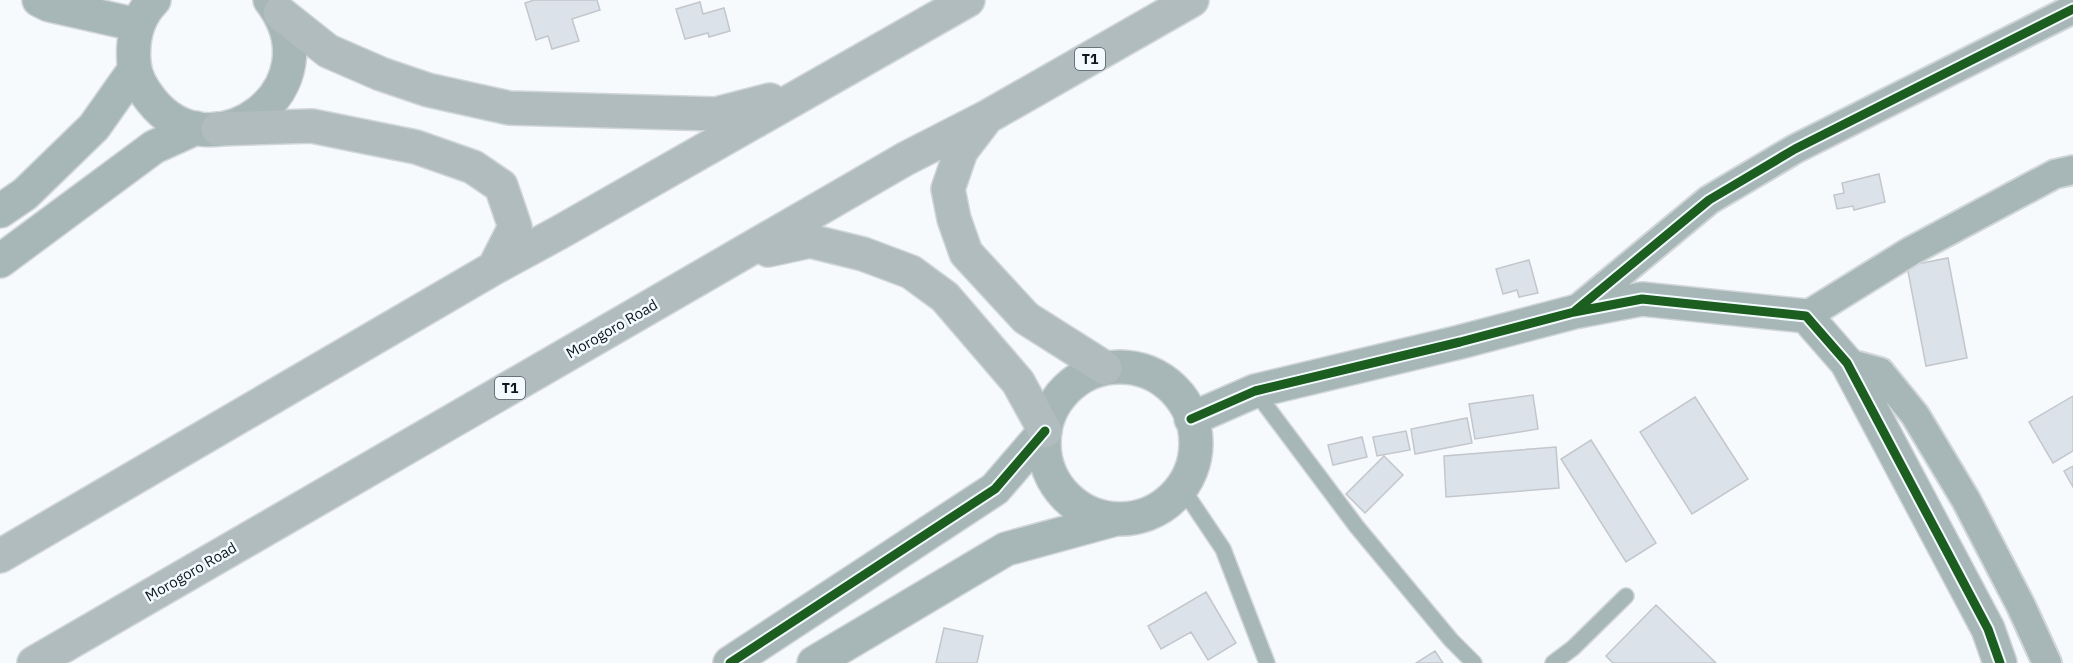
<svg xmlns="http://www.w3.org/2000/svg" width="2073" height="663" viewBox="0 0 2073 663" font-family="'IBM Plex Sans',sans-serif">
<rect width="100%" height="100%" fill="#f6fafc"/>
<path fill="#dbe2ea" stroke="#c3c7cd" stroke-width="1.5" d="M534 0H597L600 10 572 19 579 41 552 49 548 36 536 40 525 3Z
M700 2 703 14 724 8 730 31 709 37 708 33 685 39 676 9Z
M1879 174 1885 202 1854 210 1853 206 1837 209 1834 195 1844 193 1842 183Z
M1948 258 1967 358 1926 366 1907 266Z
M1529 260 1538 293 1519 297 1517 290 1503 294 1496 269Z
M1533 395 1538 429 1475 439 1469 404Z
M2073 396V451L2053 463 2029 422Z
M1695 397 1748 479 1692 514 1640 432Z
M1467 418 1472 443 1415 454 1411 429Z
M1406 431 1410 450 1377 456 1373 437Z
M1362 437 1367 457 1333 465 1328 445Z
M1591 440 1656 543 1626 562 1561 459Z
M1556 447 1559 488 1446 497 1444 456Z
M1384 456 1403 475 1365 513 1346 494Z
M2073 466V487L2064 471Z
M1206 592 1236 643 1208 660 1191 632 1161 649 1148 626Z
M1656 605 1716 663H1613L1606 656Z
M944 628 983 636 977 663H936Z
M1435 651 1443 663H1416Z"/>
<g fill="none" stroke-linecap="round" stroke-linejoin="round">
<defs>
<path id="service" d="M1255 391 1357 527 1451 640 1474 663
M1182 488 1223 549 1267 663
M1553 663 1573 648 1626 596"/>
<path id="minor" d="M1574 312 1709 200 1795 149 2073 9
M1806 316 1911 251 2055 174 2073 170
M1847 363 1880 372 1915 415 1966 500 2021 606 2047 663"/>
<path id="tertiary" d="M39 0 49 5 138 25
M154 0C137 17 132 40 134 63 135 77 143 90 151 100 212 178 338 88 270 0
M0 211 25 194 94 127 135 69
M0 261 154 147 196 128
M1044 443a76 76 0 1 1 152 0a76 76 0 1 1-152 0Z
M1191 419 1255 391 1460 342 1574 312 1642 299 1806 316 1847 363 1988 629 2000 663
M730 663 995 489 1045 431
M814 663 1006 549 1116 519"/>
<path id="trunk" d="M280 13 328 51 381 74 428 90 509 108 716 114 770 100
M984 121 961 151 948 189 954 219 966 253 1026 318 1105 368
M218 129 312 126 416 147 473 167 501 186 515 227 494 268
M768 250 810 241 863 254 911 272 945 297 1018 382 1045 431
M0 556 494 268 562 231 968 0
M34 663 905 159 987 117 1192 0"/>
</defs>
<use href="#service" stroke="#d1d6d8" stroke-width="18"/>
<use href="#minor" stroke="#d1d6d8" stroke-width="32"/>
<use href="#tertiary" stroke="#d1d6d8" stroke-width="36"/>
<use href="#trunk" stroke="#d1d6d8" stroke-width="36"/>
<use href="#service" stroke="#a7b6b6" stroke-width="15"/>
<use href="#minor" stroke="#a7b6b6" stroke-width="28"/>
<use href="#tertiary" stroke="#a7b6b6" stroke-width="33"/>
<use href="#trunk" stroke="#b1bcbe" stroke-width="33"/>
<defs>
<path id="cycleway" d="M1575 311 1709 200 1795 149 2073 9
M1191 419 1255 391 1460 342 1574 312 1642 299 1806 316 1847 363 1988 629 2000 663
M730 663 995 489 1045 431"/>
</defs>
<use href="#cycleway" stroke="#f4fbfe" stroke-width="13"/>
<use href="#cycleway" stroke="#1b5e20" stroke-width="9"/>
</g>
<g text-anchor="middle" stroke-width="5" stroke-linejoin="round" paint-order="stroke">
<g fill="#f4fbfe" stroke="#525c61" stroke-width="1.5">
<rect x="1075" y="48" width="30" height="22" rx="4.5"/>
<rect x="495" y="377" width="30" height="22" rx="4.5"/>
</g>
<g font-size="14" font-weight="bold" fill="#0c181e">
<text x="1090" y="64">T1</text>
<text x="510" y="393">T1</text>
</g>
<g font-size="15" fill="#0c181e" stroke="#f4fbfe">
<text transform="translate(612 329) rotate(-30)" y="5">Morogoro Road</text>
<text transform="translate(191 572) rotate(-30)" y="5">Morogoro Road</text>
</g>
</g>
</svg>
